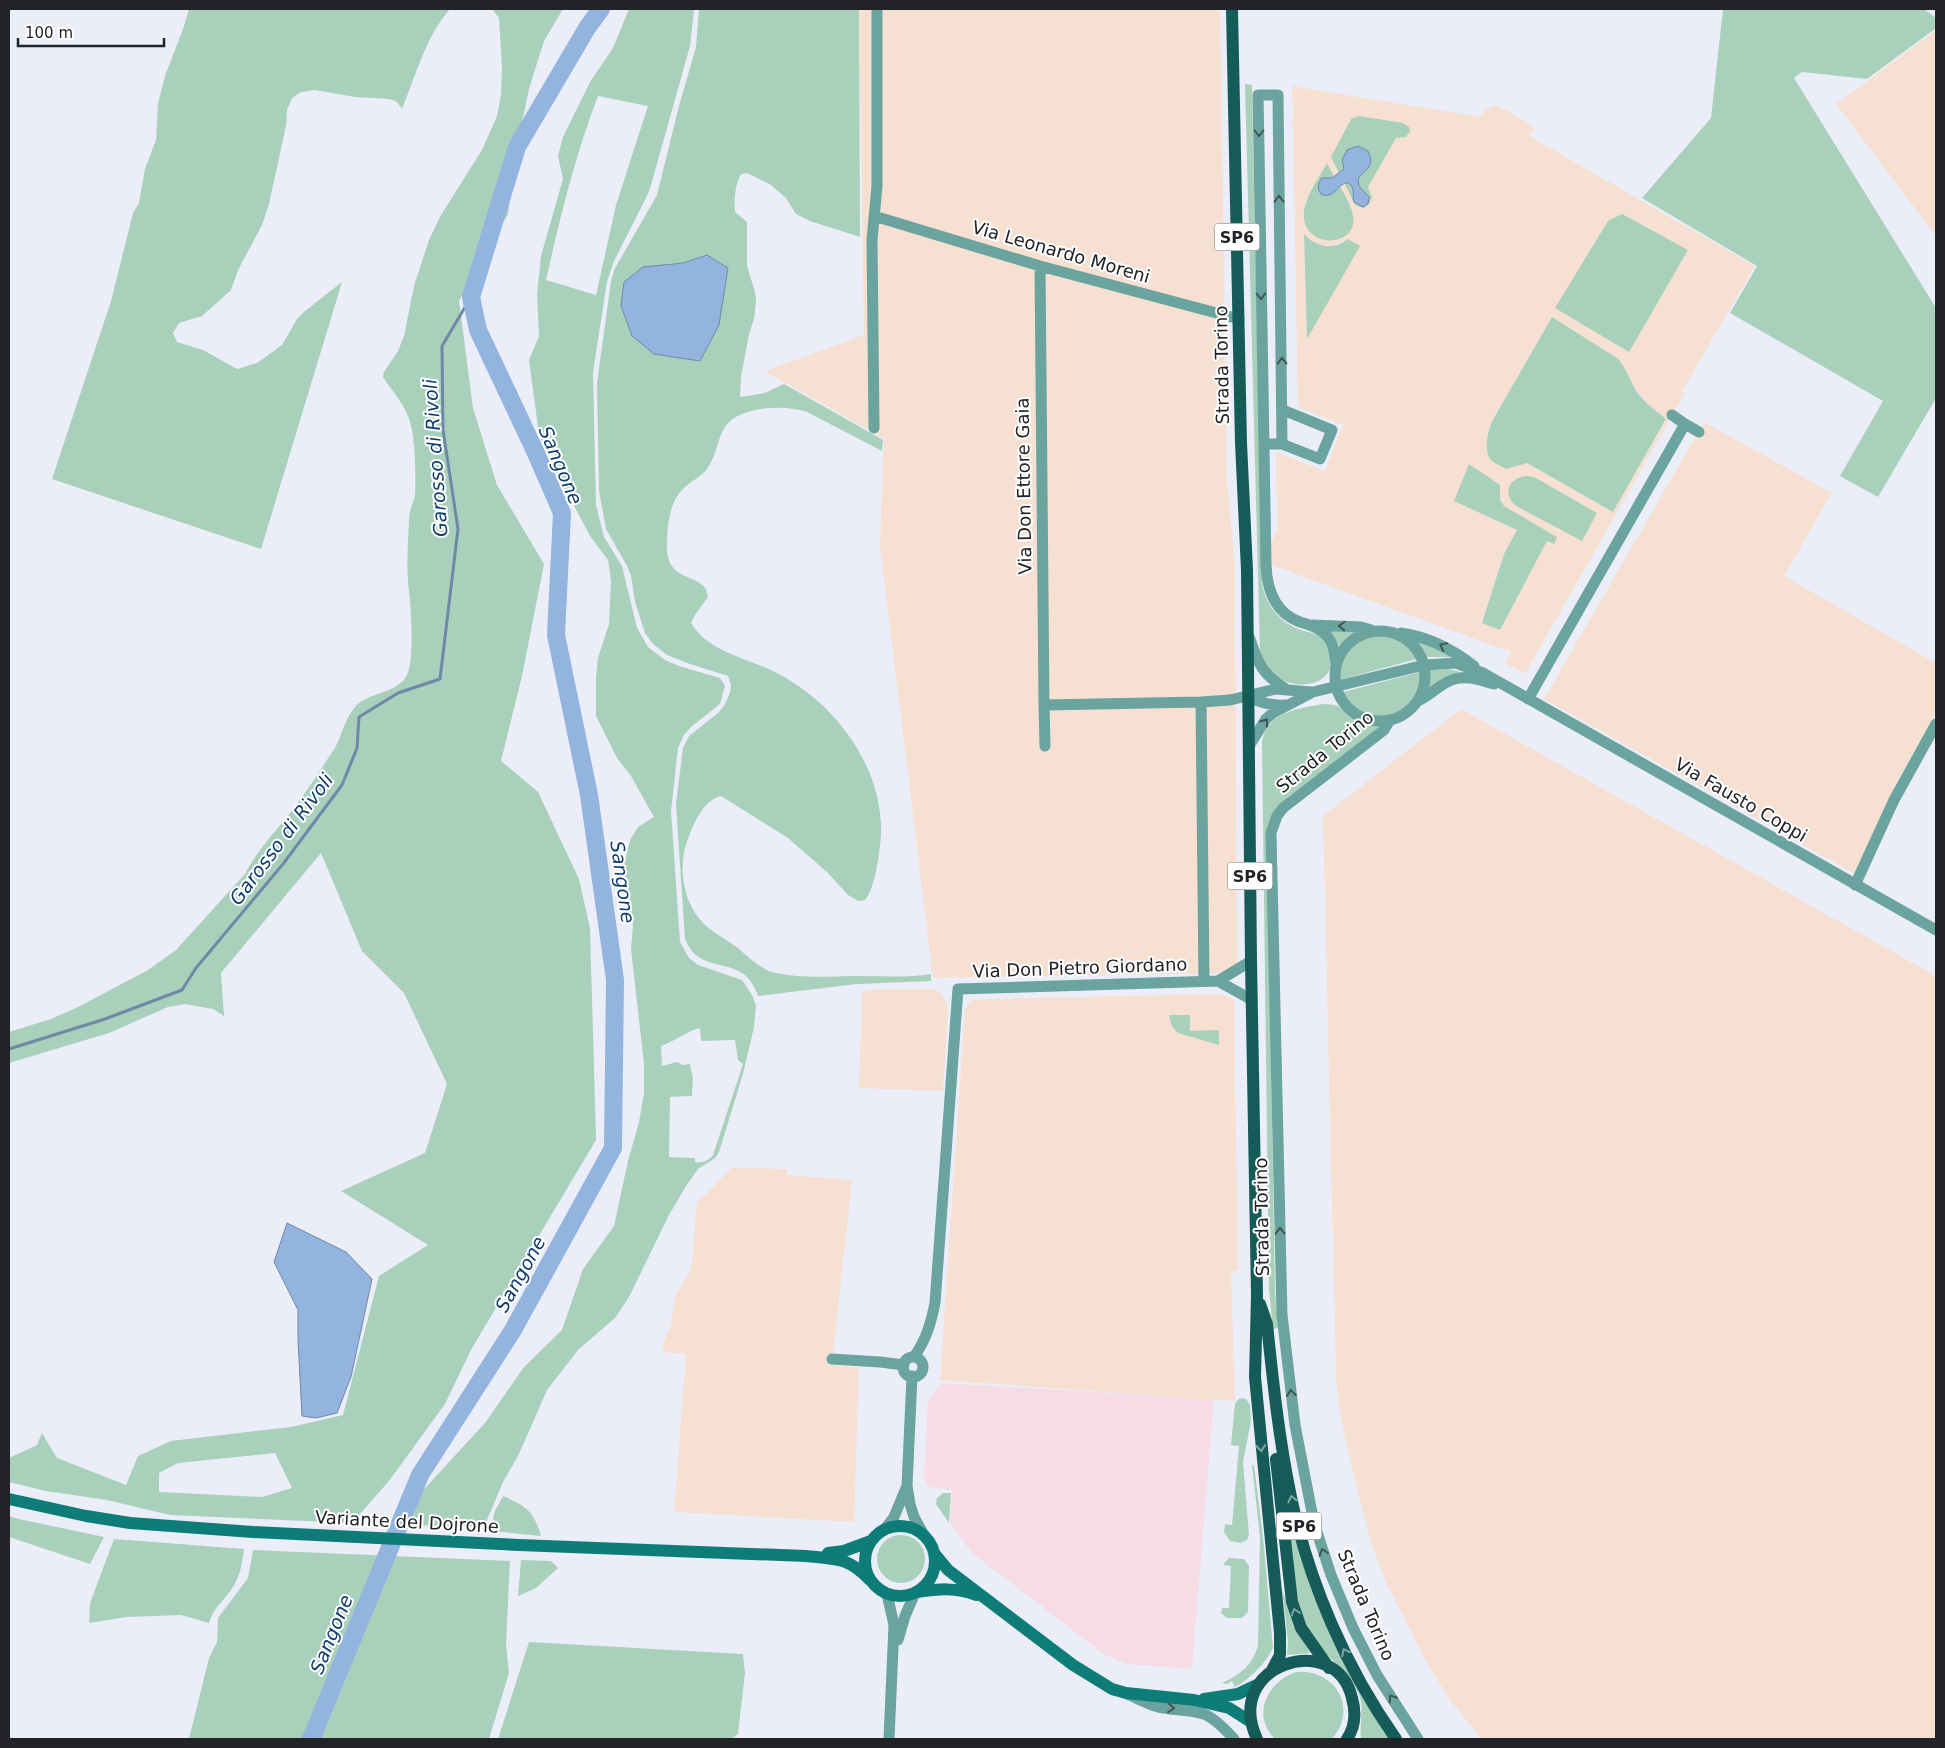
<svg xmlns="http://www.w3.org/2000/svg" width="1945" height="1748" viewBox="0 0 1945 1748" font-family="'DejaVu Sans',sans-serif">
<rect width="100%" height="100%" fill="#ebeef9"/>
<path fill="#f6dde5" d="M942 1383 1214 1399 1192 1669 1126 1664 1105 1655 972 1553 950 1523 952 1490 929 1487 924 1477 928 1400Z"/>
<path fill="#f5e0d2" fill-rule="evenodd" d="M859 9H1220L1227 479 1235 569 1237 973 933 978 880 547 884 439 765 371 864 335Z
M1936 30V236L1836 104Z
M1292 86 1479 117 1484 111 1495 105 1510 112 1534 128 1529 136 1755 266 1682 391 1685 393 1525 674 1505 663 1511 652 1271 565 1270 546 1277 530 1276 452 1325 471 1343 425 1298 407 1293 129 1291 124 1293 120ZM1406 125 1410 131 1396 138 1368 187 1372 197 1355 205 1331 157ZM1304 235 1316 244 1324 246 1331 247 1346 241 1307 338ZM1552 317 1617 358 1628 374 1633 386 1646 402 1666 420 1613 512 1527 463 1491 460 1488 453V434L1491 423ZM1469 465 1500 485V499L1504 506 1557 537 1547 541 1499 629 1482 623 1504 554 1517 530 1455 501ZM1534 477 1597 513 1582 541 1510 486 1516 479Z
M1704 422 1832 493 1784 576 1936 663V713L1889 797 1855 874 1544 699Z
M1461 709 1936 976V1739H1481L1450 1700 1427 1663 1387 1585 1372 1545 1362 1509 1340 1417 1336 1376 1323 816Z
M877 989H935L942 994 947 1004 948 1010 943 1091 859 1088 862 991Z
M1220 994 1234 999 1238 1271H1231L1235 1401 940 1380 965 1010 969 1003 974 1000 984 999Z
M731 1168 787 1169V1175L852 1180 832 1365 859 1367 854 1522 674 1512 686 1354 662 1352 663 1344 671 1324 676 1294 691 1271 697 1203Z"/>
<path fill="#a9d0ba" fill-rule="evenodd" d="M189 9H450C426 36 416 75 402 109L397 102 390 99 355 97 315 90 301 92 292 98 287 110 286 126 269 204 262 225 238 270 231 290 202 316 179 323 173 333 177 342 203 350 237 369 257 363 282 345 297 319 305 311 342 282 261 549 52 479 111 301 133 213 139 203 145 169 156 140 158 104 165 76 183 29Z
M492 9H563L544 41 529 89 517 147 508 214 459 301 473 408 497 485 544 564 522 676 501 761 538 792 579 879 590 928 596 1140 472 1348 445 1404 389 1481 352 1523 170 1515 107 1500 46 1491 9 1482V1458L37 1445 42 1433 57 1458 126 1485 138 1456 171 1441 291 1427 343 1415 379 1276 428 1245 341 1191 425 1153 447 1084 404 993 362 951 321 853 221 973 224 1016 213 1009 185 1004 168 1007 109 1033 9 1063V1032L51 1019 78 1007 148 970 176 950 245 874C256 852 274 833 290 813 306 793 320 770 335 748 342 735 345 718 355 707 368 692 395 694 406 677 415 662 411 609 409 591 406 567 408 543 409 519 409 510 414 502 415 494 416 478 415 441 411 426 407 406 393 393 383 377L384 372 398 351 404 336 414 286 429 240 441 215 482 150 497 116 501 95 502 68 500 33 499 18ZM275 1453 292 1488 262 1497 159 1492V1473L178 1463Z
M629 9H694L690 46 651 185 647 196 614 261 607 282 593 372 596 505 604 537 622 566 637 628 648 647 665 660 679 666 720 678 725 686 720 704 691 727 684 735 678 748 671 811 680 942 689 958 698 965 742 980 752 995 756 1005 754 1027 743 1074 719 1152 715 1158 698 1169 686 1186 669 1215 629 1297 615 1318 579 1349 547 1390 518 1456 503 1482 484 1527 406 1525 414 1500 485 1423 524 1367 562 1330 583 1269 614 1226 628 1161 639 1122 644 1093V1064L631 949 633 926 631 903 625 887 623 870 630 840 638 827 654 817 631 776 617 758 596 716V678L598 658 609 624 611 581 608 560 590 536 562 483 553 453 542 441 538 427 529 360 539 336 537 295 541 256 563 179 558 156 563 137 590 82 613 48ZM598 96 648 106 616 205 596 295 546 280C560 218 575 156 598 96ZM700 1028 701 1041 735 1040 738 1060 743 1064 713 1155C708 1161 704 1163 695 1162V1158L669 1157 670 1097 692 1096 693 1079 690 1064 683 1065 677 1062 662 1066 661 1046C675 1041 685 1032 700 1028Z
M699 9H859L860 237 810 221 796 214 786 198 771 185 747 173 741 174C735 186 734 198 735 212L747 222V266L755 292 756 301 754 319 749 334 741 377 740 397 765 393 784 384 883 440 882 451 807 412C786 404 738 406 725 427 717 439 717 455 707 469 701 477 691 481 684 488 668 503 667 529 667 549 668 585 707 572 708 597L695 615 691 623C708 651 743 657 771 670 832 699 883 764 881 834 880 850 876 887 865 900L858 901 848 895 828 873 788 838 721 796C704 800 695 821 689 836 677 864 682 902 704 924 713 933 725 938 735 946 748 956 759 969 776 973 804 979 830 976 859 976 883 976 907 978 931 974V981L857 984 758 996C756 990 753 984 749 979 731 958 698 973 685 939L676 804 683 748 689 736 718 713 724 706 730 693 731 685 728 676 690 664 667 655 653 644 645 633 635 602 631 576 627 566 606 529 599 491 597 383 611 281 614 270 657 195 679 106 696 47ZM707 255 728 268 719 325 700 361 654 354 632 336 621 306 668 264 683 263Z
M1723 9H1924L1936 18V28L1867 79 1802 72 1794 78 1936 308V398L1878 497 1840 476 1883 401 1730 313 1757 266 1642 198 1711 118Z
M1245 84 1252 85 1262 584C1266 603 1277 620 1296 628 1308 633 1325 633 1330 649 1343 696 1268 696 1260 651Z
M1359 116 1403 123 1409 127 1410 131 1406 137 1396 138 1368 187 1372 197 1369 204 1363 208 1355 205 1331 157 1351 119Z
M1327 163C1333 176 1351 202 1353 215 1359 249 1300 250 1304 211 1306 195 1319 178 1327 163Z
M1622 214 1688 250 1629 352 1555 308 1608 221Z
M1304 234C1316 247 1333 251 1348 239L1360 246 1307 339Z
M1552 317 1617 358C1625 366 1628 375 1633 385 1640 400 1654 409 1666 419L1613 512 1527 463 1506 469C1502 466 1495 464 1491 460 1483 451 1488 433 1491 423Z
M1469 464 1500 485V499L1504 506 1557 537 1554 544 1547 541 1500 630 1482 623 1504 554 1517 530 1454 501Z
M1527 476 1534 477 1597 513 1582 541 1516 506C1502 494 1508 478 1527 476Z
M1327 630 1356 632 1340 647 1334 636Z
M1383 635C1398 639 1409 645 1417 659L1339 680C1338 653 1358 636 1383 635Z
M1415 641 1459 657H1426Z
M1448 669 1470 674 1427 692 1429 684V670Z
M1420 672C1423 717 1363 734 1343 692Z
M1322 704 1336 705 1362 723 1381 726 1288 797 1267 833 1275 1290 1278 1328 1273 1329 1269 1290 1262 742C1267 712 1297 709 1322 704Z
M1169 1015H1190V1031L1219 1030V1045L1178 1033 1172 1026Z
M1240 1398 1246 1399 1250 1405 1251 1421 1243 1462 1249 1535 1247 1540 1240 1543 1230 1541 1224 1532 1225 1524 1232 1525 1239 1446 1231 1445 1235 1403Z
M1252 1465H1254L1263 1537 1273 1648C1266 1663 1250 1679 1235 1687L1232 1681 1227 1684 1222 1683C1240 1675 1252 1665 1258 1646L1260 1537Z
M943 1493H951L949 1523 936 1504 937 1498Z
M503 1496C526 1506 534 1511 541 1536L492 1531 494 1513Z
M1289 1511 1307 1573 1390 1739H1361C1359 1725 1364 1711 1360 1697 1351 1669 1322 1657 1308 1631 1290 1596 1290 1551 1286 1512Z
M9 1516 19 1519 104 1537 90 1564 9 1537Z
M877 1559a24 24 0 1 1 48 0a24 24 0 1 1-48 0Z
M114 1539 244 1549C242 1565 240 1577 231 1590 221 1604 214 1607 209 1623L181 1615 126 1617 89 1623 90 1603Z
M253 1550 510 1561 506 1644 509 1673 489 1739H189L209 1658 217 1642 218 1618 248 1578Z
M1229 1558 1244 1559 1249 1566 1248 1612 1242 1618H1227L1221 1613 1222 1608H1229L1231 1566 1224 1565V1563Z
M521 1560 551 1561 558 1568 536 1588 518 1596Z
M1282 1589 1293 1625 1310 1653 1287 1655 1288 1641Z
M529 1642 743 1654 745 1673 738 1734 731 1739H498Z
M1296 1672C1335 1669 1359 1708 1332 1739H1275C1251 1715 1267 1682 1296 1672Z"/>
<path fill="#92b4de" stroke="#7088a7" d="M1358 146 1368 151C1376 168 1365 168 1358 179L1359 186 1369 197 1368 204 1363 207 1354 202C1352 197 1355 190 1351 185 1342 176 1336 199 1322 195 1317 190 1317 184 1322 178H1332L1344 169 1342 160 1347 150Z
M707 255 728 268 719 325 700 361 654 354 632 336 621 306 624 282 643 267 683 263Z
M287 1223 346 1252 372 1279 351 1377 337 1413 316 1418 302 1416 298 1340V1310L274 1262Z"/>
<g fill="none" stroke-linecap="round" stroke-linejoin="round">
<path stroke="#7088a7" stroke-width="3" d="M9 1049 105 1019 182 990 196 968 283 864 342 785 357 748 359 717 398 693 440 679 458 529 443 430 442 346 471 297"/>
<path stroke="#92b4de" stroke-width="18" d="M311 1739 420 1475 513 1330 613 1148 615 980 589 795 556 635 562 513 535 451 478 330 471 297 517 147 587 28 601 9"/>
<path stroke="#6ba39f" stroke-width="11" d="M874 216 1040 266 1239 319
M1040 266 1044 705 1201 702 1230 700 1276 689 1311 692
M1685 424 1699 432
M874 428 872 240 877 186V9
M1264 444H1282L1278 95H1258L1259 149 1266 565C1267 590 1275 613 1300 622 1311 625 1324 630 1330 640 1334 646 1335 655 1336 663
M1282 444 1320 459 1332 430 1283 410
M1312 625 1361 627 1371 630
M1335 676a45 45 0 1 1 90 0a45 45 0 1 1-90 0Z
M1401 633C1429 637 1452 649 1474 666
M1250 639C1258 664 1263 675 1286 689
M1249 697C1261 703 1271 706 1285 705
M1528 699 1685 424 1672 415
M1418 701C1431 695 1442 682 1455 679 1468 675 1482 681 1494 684
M1201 702 1204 981
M1044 705 1045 746
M1390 720 1384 730 1283 808 1277 816 1271 833 1282 1315 1295 1425 1314 1523 1331 1575 1353 1628 1377 1675 1418 1739
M1249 746 1266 719 1273 713 1313 692 1424 665 1456 663 1483 673 1936 930
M1855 885 1894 800 1936 724
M1218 981 1251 961
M914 1357C926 1340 931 1323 935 1303L958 989 1218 981 1252 1000
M903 1367a10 10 0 1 1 20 0a10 10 0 1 1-20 0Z
M832 1359 880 1362 904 1365
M912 1376 907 1486 910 1504 914 1517 925 1537
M885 1529 894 1517 906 1488
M887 1594 894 1625 889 1739
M898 1640 905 1616 915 1593
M1129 1695C1139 1699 1149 1705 1158 1707 1200 1715 1201 1703 1234 1739"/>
<path stroke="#0e7d78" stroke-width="12" d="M9 1499 86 1516 130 1523 253 1532 519 1545 806 1556C836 1559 848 1557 870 1580
M865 1561a35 35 0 1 1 70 0a35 35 0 1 1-70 0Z
M828 1553 844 1551 871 1541
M934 1553 948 1570 1073 1665 1112 1689 1126 1693 1194 1700 1229 1708 1251 1722
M917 1592C938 1589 956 1587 976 1595
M1204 1699 1238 1694 1259 1684"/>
<path stroke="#155c58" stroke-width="12" d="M1232 9 1241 443 1247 570 1251 961 1257 1295 1255 1377 1280 1633V1655L1272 1670
M1260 1304 1267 1324C1273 1382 1279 1440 1291 1497 1309 1583 1346 1668 1396 1739
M1276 1459 1292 1602 1301 1628 1329 1668
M1257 1739C1222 1664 1336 1629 1352 1698 1356 1712 1355 1727 1347 1739"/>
</g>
<defs><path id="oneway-chevron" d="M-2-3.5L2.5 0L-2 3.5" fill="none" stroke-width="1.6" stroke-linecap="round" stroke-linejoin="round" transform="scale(1.25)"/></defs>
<g stroke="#3f5657">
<use href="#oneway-chevron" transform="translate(1259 133) rotate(90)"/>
<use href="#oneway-chevron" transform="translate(1279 199) rotate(-91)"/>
<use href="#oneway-chevron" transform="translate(1261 296) rotate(89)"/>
<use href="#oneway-chevron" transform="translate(1282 361) rotate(-91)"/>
<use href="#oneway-chevron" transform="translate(1342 626) rotate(-178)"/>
<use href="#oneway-chevron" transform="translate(1443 646) rotate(-154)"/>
<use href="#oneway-chevron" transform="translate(1265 722) rotate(-53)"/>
<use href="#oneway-chevron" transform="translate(1280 1231) rotate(-91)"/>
<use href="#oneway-chevron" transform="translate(1291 1393) rotate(-97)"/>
<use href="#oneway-chevron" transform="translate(1323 1552) rotate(-108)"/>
<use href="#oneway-chevron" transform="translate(1392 1698) rotate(-122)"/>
<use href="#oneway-chevron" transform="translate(1171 1708) rotate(5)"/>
</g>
<g stroke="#7ea5a3">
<use href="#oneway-chevron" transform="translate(1261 1448) rotate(84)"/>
<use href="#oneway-chevron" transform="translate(1292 1499) rotate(-103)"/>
<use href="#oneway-chevron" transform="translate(1295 1612) rotate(-108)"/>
<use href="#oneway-chevron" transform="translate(1345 1652) rotate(-117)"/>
</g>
<g text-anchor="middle" stroke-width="4" stroke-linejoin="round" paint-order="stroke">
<g fill="#fff" stroke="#646568" stroke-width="1">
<rect x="1214.5" y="223.5" width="45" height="27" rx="4"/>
<rect x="1227.5" y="862.5" width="45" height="27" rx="4"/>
<rect x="1276.5" y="1512.5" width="45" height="27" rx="4"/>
</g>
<g font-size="16" font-weight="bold" fill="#222327">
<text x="1237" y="243">SP6</text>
<text x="1250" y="882">SP6</text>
<text x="1299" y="1532">SP6</text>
</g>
<g font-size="18" fill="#222327" stroke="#fff">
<text transform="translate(1061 252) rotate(16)" y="6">Via Leonardo Moreni</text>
<text transform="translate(1222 365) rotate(-91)" y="6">Strada Torino</text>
<text transform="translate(1024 486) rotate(-91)" y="6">Via Don Ettore Gaia</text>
<text transform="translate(1325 752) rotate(-39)" y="6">Strada Torino</text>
<text transform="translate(1741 800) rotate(30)" y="6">Via Fausto Coppi</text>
<text transform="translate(1080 968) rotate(-2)" y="6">Via Don Pietro Giordano</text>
<text transform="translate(1262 1217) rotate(-91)" y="6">Strada Torino</text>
<text transform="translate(407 1522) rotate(3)" y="6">Variante del Dojrone</text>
<text transform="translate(1366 1605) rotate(67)" y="6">Strada Torino</text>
</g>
<g font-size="19" font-style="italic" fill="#0c3b6f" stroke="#fff">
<text transform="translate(435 458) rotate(-94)" y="7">Garosso di Rivoli</text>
<text transform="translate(561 465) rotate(67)" y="7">Sangone</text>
<text transform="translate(281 839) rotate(-53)" y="7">Garosso di Rivoli</text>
<text transform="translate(623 882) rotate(82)" y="7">Sangone</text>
<text transform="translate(520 1274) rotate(-61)" y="7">Sangone</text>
<text transform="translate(331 1634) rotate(-68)" y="7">Sangone</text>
</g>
</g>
<rect width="1945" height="1748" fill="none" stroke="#222327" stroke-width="20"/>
<path d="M18 38v8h146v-8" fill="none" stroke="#222327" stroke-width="2.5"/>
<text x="25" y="38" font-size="15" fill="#222327" stroke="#ffffff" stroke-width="4" paint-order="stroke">100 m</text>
</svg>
